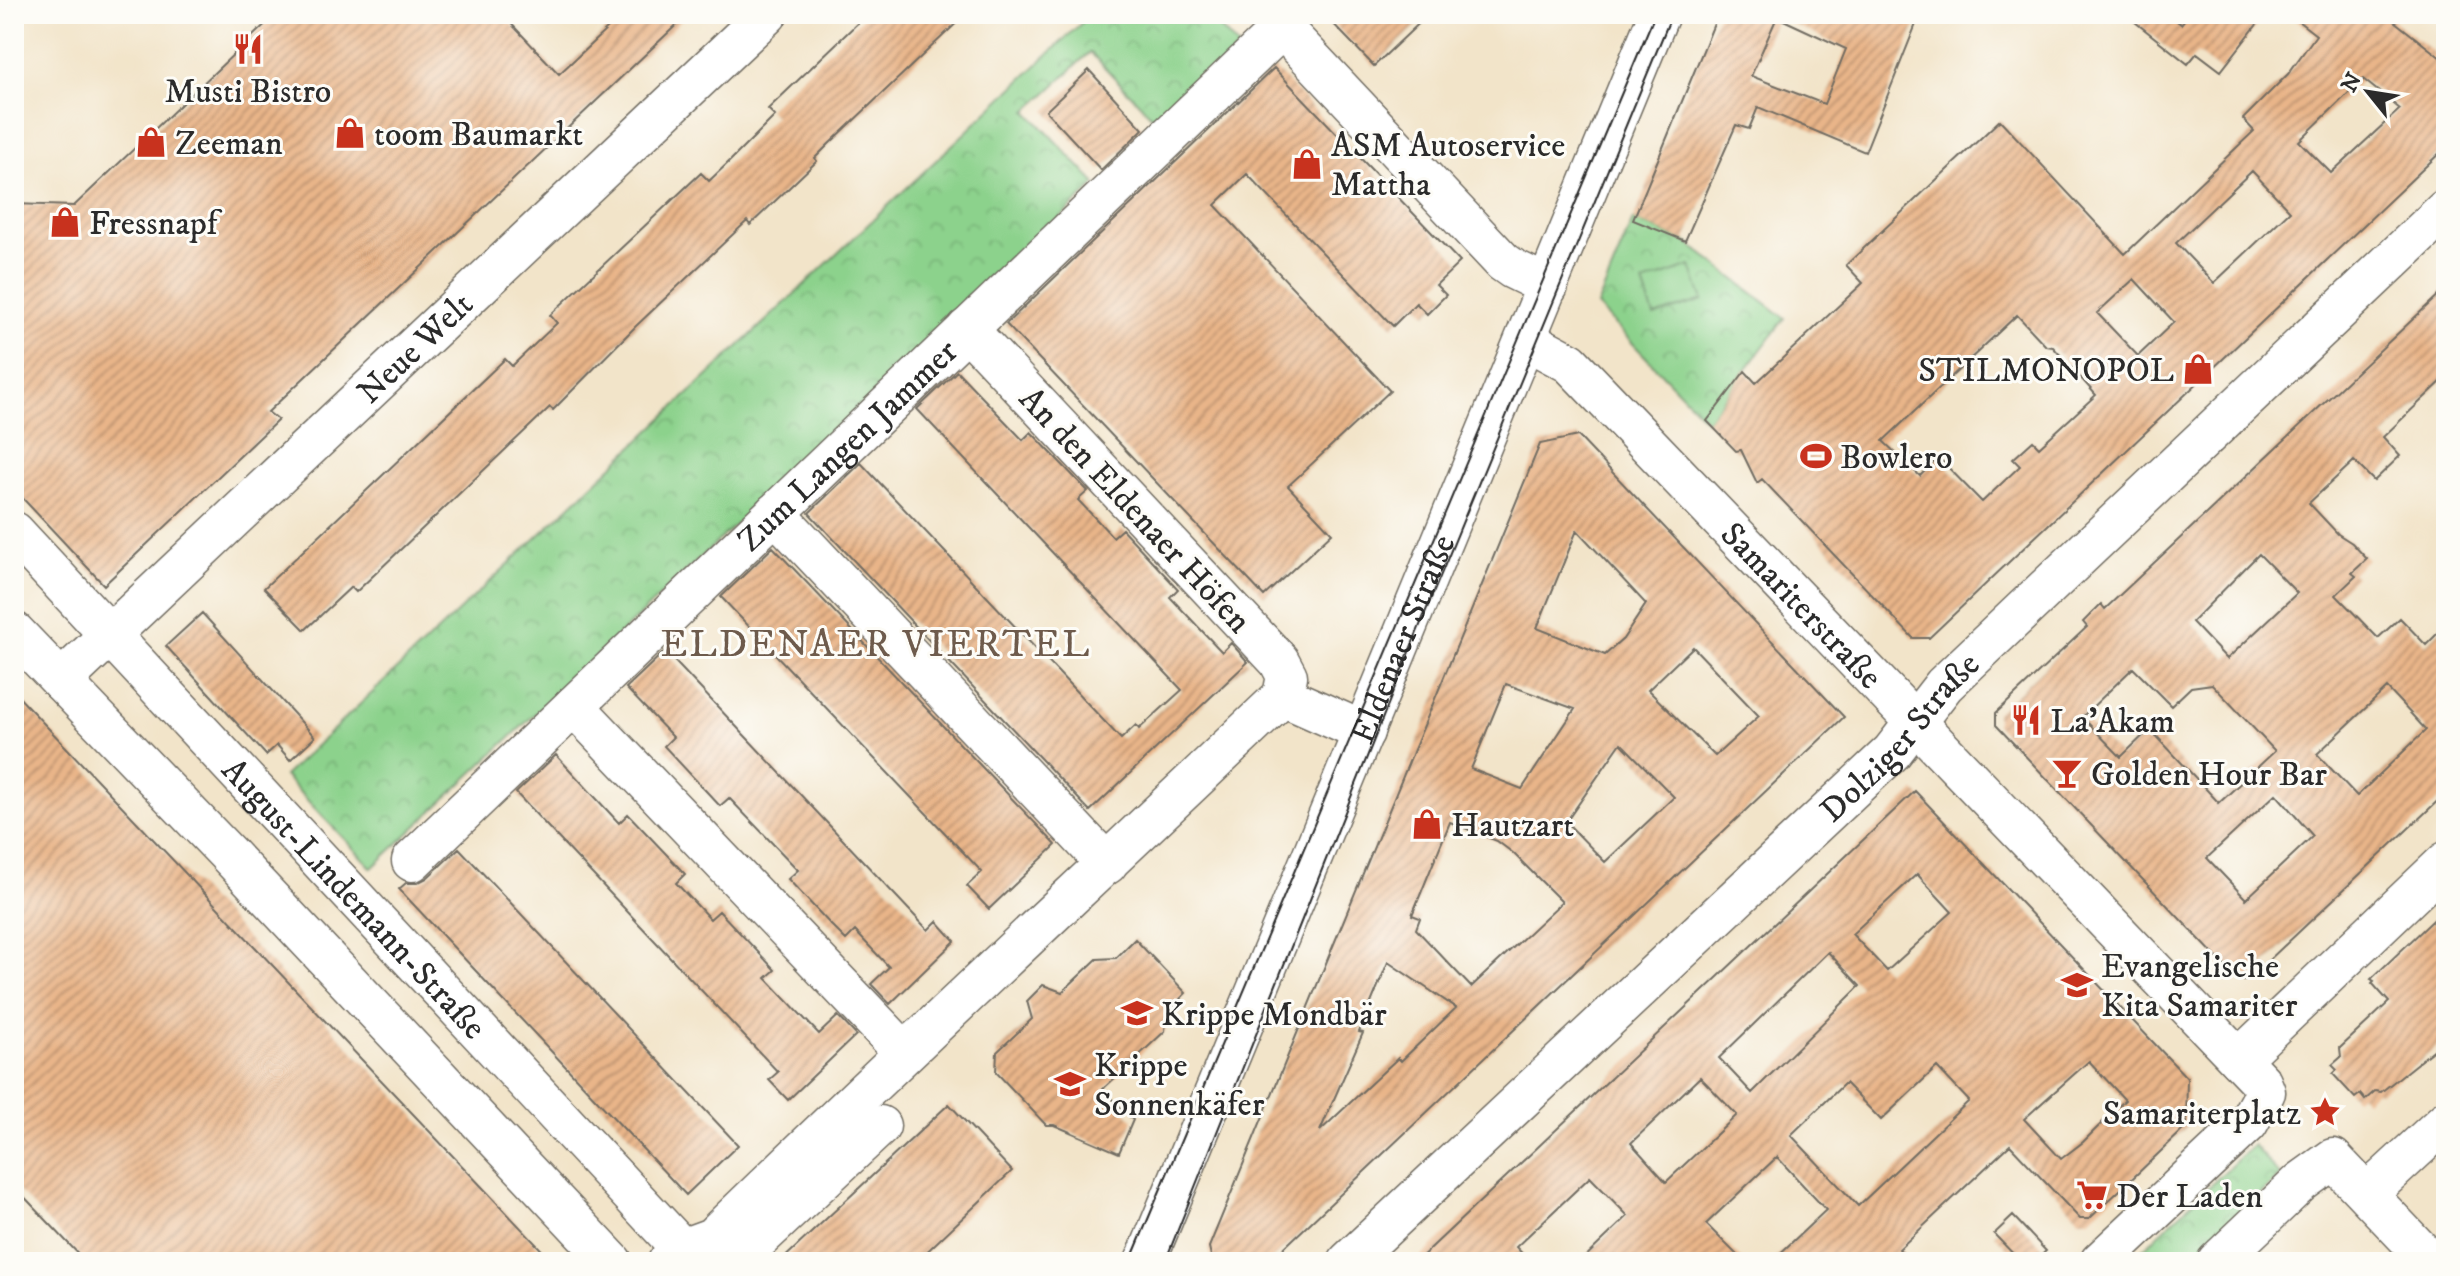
<svg xmlns="http://www.w3.org/2000/svg" width="2460" height="1276" viewBox="0 0 2460 1276" font-family="'IM FELL DW Pica',serif">
<defs>
<pattern id="park-crowns" width="20" height="18" patternUnits="userSpaceOnUse" patternTransform="scale(2)"><rect width="20" height="18" fill="#8cd28c"/><path d="M2 6a3 3 0 1 1 6 0M12 15a3 3 0 1 1 6 0" fill="none" stroke="#79b479"/></pattern>
<pattern id="building-hatch" width="6" height="6" patternUnits="userSpaceOnUse" patternTransform="scale(2)"><rect width="6" height="6" fill="#e9b589"/><path d="M-1 1l2-2M0 6l6-6M5 7l2-2" fill="none" stroke="#bd9370"/></pattern>
</defs>
<rect width="100%" height="100%" fill="#fdfcf7"/>
<filter id="ink" filterUnits="userSpaceOnUse"><feTurbulence type="fractalNoise" baseFrequency=".0125" numOctaves="2"/><feDisplacementMap in="SourceGraphic" scale="16" xChannelSelector="R" yChannelSelector="G"/><feConvolveMatrix kernelMatrix="1 2 1 2 8 2 1 2 1" color-interpolation-filters="sRGB"/></filter>
<filter id="wash" filterUnits="userSpaceOnUse"><feTurbulence type="fractalNoise" baseFrequency=".006" numOctaves="4" result="noise"/><feDisplacementMap in="SourceGraphic" scale="32" xChannelSelector="R" yChannelSelector="G"/><feGaussianBlur stdDeviation="1.8" result="paint"/><feColorMatrix in="noise" values="0 0 0 0 0 0 0 0 0 0 0 0 0 0 0 0 0 1.4 0 .05"/><feComposite in="paint" operator="in"/></filter>
<g filter="url(#wash)">
<rect width="100%" height="100%" fill="#f2e4c9"/>
<path fill="url(#park-crowns)" stroke="#5c7e5c" stroke-width="2" d="M1091 14H1207L1239 48 1159 124 1090 52 1027 111 1096 184 372 868 284 776Z
M1633 220 1685 241 1785 318 1707 421 1597 306Z
M2253 1145 2280 1176 2188 1262H2129Z"/>
<path fill="#8cd28c" stroke="#5c7e5c" stroke-width="2" d="M1691 266 1703 300 1654 316 1643 283Z"/>
<g id="blocks">
<path fill="url(#building-hatch)" fill-rule="evenodd" d="M276 14H502L559 74 623 14H688L268 412 278 420 104 585 14 489V204L74 206Z
M867 14H966L829 144 815 158 817 161 750 225 747 221 636 326 553 410 550 407 356 592 351 587 305 630 264 588 505 359 512 366 557 323 550 315 701 173 709 181 731 160 775 116 768 109Z
M1324 14H1429L1374 66Z
M1718 14H1920L1865 152 1758 107 1749 129 1736 125 1685 241 1633 220ZM1777 17 1846 49 1824 104 1751 76Z
M2125 14H2168L2181 24 2189 14H2265L2221 71 2197 53 2188 64Z
M2289 14H2385L2446 62V147L1929 638H1913L1762 479 1757 483 1741 450 1736 451 1707 421 1745 371 1756 383 1863 283 1846 265 2000 120 2125 254 2254 131 2243 119 2288 74 2316 35ZM2363 79 2400 109 2331 173 2299 141ZM2252 171 2290 211 2214 283 2176 243ZM2134 279 2174 322 2138 356 2097 313ZM2017 315 2046 346 2053 347 2096 395 2039 447 2033 441 2013 459 2020 466 1982 502 1938 457 1920 476 1883 441Z
M1274 68 1460 262 1436 285 1446 295 1427 314 1416 303 1393 326 1247 174 1215 205 1390 391 1288 486 1332 533 1264 596 1006 324Z
M1089 70 1143 129 1101 170 1046 111Z
M2446 288V377L2383 437 2400 456 2374 481 2354 461 2309 503 2338 534 2352 543 2367 559 2352 573 2356 576 2336 595 2378 638 2400 618 2426 645 2446 625V793L2248 980H2238L1996 725V713L2087 627 2083 622 2101 604 2105 609ZM2259 554 2297 593 2227 659 2192 622ZM2133 668 2171 706 2191 687 2212 684 2275 751 2219 803 2150 729 2121 757 2082 717ZM2387 688 2426 730 2357 796 2317 754ZM2276 794 2313 836 2246 899 2207 858Z
M957 371 1023 440 1031 432 1080 483 1088 491 1078 500 1113 537 1122 529 1178 589 1170 597 1222 652 1231 643 1248 662 1090 811 809 513 861 463 1121 739 1136 725 1139 729 1182 690 917 409Z
M1578 436 1844 717 1269 1262H1219L1211 1256 1209 1247 1540 444ZM1577 530 1646 604 1623 639 1605 655 1537 628ZM1693 647 1759 716 1715 756 1648 690ZM1506 684 1575 709 1522 789 1471 769ZM1621 743 1674 797 1605 862 1566 822ZM1450 822 1497 841 1513 853 1562 902 1471 987 1416 929 1420 918 1412 915ZM1388 962 1456 1008 1401 1061 1398 1058 1320 1131 1363 1033 1359 1032Z
M773 547 1056 845 989 909 967 886 982 872 721 597Z
M202 613 315 737 290 760 277 745 266 755 166 646Z
M665 651 928 930 937 921 955 941 890 1004 871 984 889 967 855 931 846 940 831 925 788 879 798 870 729 798 720 806 664 746 673 737 626 688Z
M14 692 553 1262H86L14 1186Z
M556 755 619 823 628 814 667 855 685 874 676 883 710 919 719 911 775 970 766 978 819 1034 838 1016 856 1035 788 1100 769 1080 778 1072 516 793Z
M1915 791 2187 1078 2186 1127 2135 1176 2089 1219H2080L2010 1145 1899 1249 1911 1262H1771L1826 1210 1777 1157 1706 1224 1744 1262H1580L1628 1216 1590 1177 1516 1247 1530 1262H1416ZM1917 874 1952 912 1887 971 1852 934ZM1828 952 1860 986 1752 1093 1719 1058ZM2089 1061 2125 1100 2083 1142 2061 1159 2024 1119ZM1937 1067 1969 1101 1858 1206 1791 1135 1845 1083 1881 1120ZM1700 1077 1737 1115 1666 1182 1631 1143Z
M459 848 738 1145 686 1195 399 889 406 883H417L427 878Z
M2446 908V1040L2381 1092 2375 1091 2365 1100 2360 1094 2355 1098 2333 1074 2337 1070 2332 1065 2341 1057 2340 1048 2389 1002 2372 983 2374 981 2371 979Z
M1135 939 1186 993 1167 1012 1165 1031 1103 1089 1133 1120 1119 1153 1054 1125H1046L996 1072 997 1052 1032 1019 1027 1001 1043 985 1062 992 1097 959 1116 958Z
M949 1104 1012 1171 916 1262H780Z
M2013 1216 2046 1251 2034 1262H2021L1994 1234Z"/>
</g>
</g>
<g filter="url(#ink)">
<use href="#blocks" fill-opacity="0" stroke="#716c62" stroke-width="2"/>
<g fill="none" stroke-linecap="round" stroke-linejoin="round">
<defs>
<g id="minor">
<path d="M1269 14 1503 262 1513 269 1548 286"/>
<path id="s1" d="M1527 340 1570 363 2261 1082 2265 1092 2248 1123 2100 1262"/>
<path d="M775 513 1107 864"/>
<path id="s2" d="M14 532 682 1249"/>
<path d="M14 632 228 854 612 1262"/>
<path id="s3" d="M61 681 767 14"/>
<path d="M1283 696 1364 732"/>
<path d="M574 706 904 1052"/>
<path id="s4" d="M412 861 1282 28"/>
<path d="M2239 1059 2446 862"/>
<path d="M2367 1194 2446 1121"/>
<path d="M668 1262 682 1249 712 1238C900 1055 1093 877 1283 696L1287 676 1279 661 967 329"/>
<path d="M734 1262 880 1126"/>
<path id="s5" d="M1145 1262 1659 14"/>
<path id="s6" d="M1348 1262 1892 752 1944 685 2446 209"/>
<path d="M2217 1262 2301 1182 2333 1159 2431 1262"/>
</g>
</defs>
<use href="#minor" stroke="#716c62" stroke-width="43"/>
<use href="#minor" stroke="#fff" stroke-width="40"/>
<path stroke="#2b2b2b" stroke-width="2" d="M1130 1262 1655 14
M1165 1262 1409 652 1672 14"/>
</g>
</g>
<defs>
<symbol id="restaurant-bare" viewBox="-9 -9 18 18"><path d="M-5-6h1v4h1v-4h1v4h1v-4h1v5L-1.5 .5V6h-2V.5L-5-1ZM5-6V6H3V1.5H1.5Q1.5-4 5-6Z" fill="#c8321e" stroke="#fdfcf7" stroke-width="2.5" paint-order="stroke"/></symbol>
<symbol id="shop-bare" viewBox="-9 -9 18 18"><path d="M-5-2.5h2.3a2.7 3.5 0 0 1 5.4 0H5L5.5 6h-11ZM-1.5-2.5h3a1.5 2.3 0 0 0-3 0Z" fill="#c8321e" stroke="#fdfcf7" stroke-width="2.5" paint-order="stroke"/></symbol>
<symbol id="stadium-bare" viewBox="-9 -9 18 18"><path d="M0-5a6.5 5 0 1 0 0 10a6.5 5 0 1 0 0-10ZM-3.5-1.8h7v3.6h-7Z" fill="#c8321e" stroke="#fdfcf7" stroke-width="2.5" paint-order="stroke"/></symbol>
<symbol id="bar-bare" viewBox="-9 -9 18 18"><path d="M-6-5H6L.8 .8V4.5H3.5V6h-7V4.5H-.8V.8Z" fill="#c8321e" stroke="#fdfcf7" stroke-width="2.5" paint-order="stroke"/></symbol>
<symbol id="school-bare" viewBox="-9 -9 18 18"><path d="M0-5L7-2L0 1L-7-2ZM-4 1L0 2.5L4 1V4Q0 6-4 4Z" fill="#c8321e" stroke="#fdfcf7" stroke-width="2.5" paint-order="stroke"/></symbol>
<symbol id="sight-bare" viewBox="-9 -9 18 18"><path d="M0-6L1.8-2.2L6-1.7L2.9 1.2L3.7 5.4L0 3.3L-3.7 5.4L-2.9 1.2L-6-1.7L-1.8-2.2Z" fill="#c8321e" stroke="#fdfcf7" stroke-width="2.5" paint-order="stroke"/></symbol>
<symbol id="supermarket-bare" viewBox="-9 -9 18 18"><path d="M-6-5.5h2.5l.6 2H6L4.5 2H-2.5L-4.4-4H-6ZM-1.5 3.2a1.3 1.3 0 1 0 .1 0ZM3 3.2a1.3 1.3 0 1 0 .1 0Z" fill="#c8321e" stroke="#fdfcf7" stroke-width="2.5" paint-order="stroke"/></symbol>
</defs>
<g fill-rule="evenodd">
<use href="#restaurant-bare" x="226" y="27" width="44" height="44"/>
<use href="#shop-bare" x="328" y="111" width="44" height="44"/>
<use href="#shop-bare" x="129" y="120" width="44" height="44"/>
<use href="#shop-bare" x="1285" y="142" width="44" height="44"/>
<use href="#shop-bare" x="43" y="200" width="44" height="44"/>
<use href="#shop-bare" x="2176" y="347" width="44" height="44"/>
<use href="#stadium-bare" x="1794" y="434" width="44" height="44"/>
<use href="#restaurant-bare" x="2004" y="698" width="44" height="44"/>
<use href="#bar-bare" x="2045" y="751" width="44" height="44"/>
<use href="#shop-bare" x="1405" y="802" width="44" height="44"/>
<use href="#school-bare" x="2055" y="963" width="44" height="44"/>
<use href="#school-bare" x="1115" y="991" width="44" height="44"/>
<use href="#school-bare" x="1048" y="1062" width="44" height="44"/>
<use href="#sight-bare" x="2303" y="1090" width="44" height="44"/>
<use href="#supermarket-bare" x="2070" y="1173" width="44" height="44"/>
</g>
<g text-anchor="middle" stroke-width="6" stroke-linejoin="round" paint-order="stroke">
<g font-size="34" fill="#2b2b2b" stroke="#fdfcf7" text-anchor="start">
<text x="248" y="102" text-anchor="middle">Musti Bistro</text>
<text x="374" y="145">toom Baumarkt</text>
<text x="175" y="154">Zeeman</text>
<text x="1331" y="156">ASM Autoservice<tspan x="1331" dy="39">Mattha</tspan></text>
<text x="89" y="234">Fressnapf</text>
<text x="2174" y="381" text-anchor="end">STILMONOPOL</text>
<text x="1840" y="468">Bowlero</text>
<text x="2050" y="732">La'Akam</text>
<text x="2091" y="785">Golden Hour Bar</text>
<text x="1451" y="836">Hautzart</text>
<text x="2101" y="977">Evangelische<tspan x="2101" dy="39">Kita Samariter</tspan></text>
<text x="1161" y="1025">Krippe Mondbär</text>
<text x="1094" y="1076">Krippe<tspan x="1094" dy="39">Sonnenkäfer</tspan></text>
<text x="2301" y="1124" text-anchor="end">Samariterplatz</text>
<text x="2116" y="1207">Der Laden</text>
</g>
<g font-size="34" fill="#2b2b2b" stroke="#fdfcf7">
<text dy="12" stroke="none"><textPath href="#s3" startOffset="486">Neue Welt</textPath></text>
<text dy="12" stroke="none"><textPath href="#s4" startOffset="602">Zum Langen Jammer</textPath></text>
<text transform="translate(1136 509) rotate(47)" y="12">An den Eldenaer Höfen</text>
<text dy="12" stroke="none"><textPath href="#s1" startOffset="384">Samariterstraße</textPath></text>
<text dy="12" stroke="none"><textPath href="#s5" startOffset="674">Eldenaer Straße</textPath></text>
<text dy="12" stroke="none"><textPath href="#s6" startOffset="762">Dolziger Straße</textPath></text>
<text dy="12" stroke="none"><textPath href="#s2" startOffset="500">August-Lindemann-Straße</textPath></text>
</g>
<g font-size="38" letter-spacing="2" fill="#6e5b4c" stroke="#fdfcf7">
<text x="876" y="656">ELDENAER VIERTEL</text>
</g>
</g>
<rect width="2460" height="1276" fill="none" stroke="#fdfcf7" stroke-width="48"/>
<g transform="translate(2368 92) rotate(300)" stroke="#fdfcf7" stroke-width="6" paint-order="stroke">
<path d="M0-6L14 30L0 20L-14 30Z" fill="#2b2b2b"/>
<text y="-12" font-size="22" font-weight="bold" text-anchor="middle" fill="#2b2b2b">N</text>
</g>
</svg>
